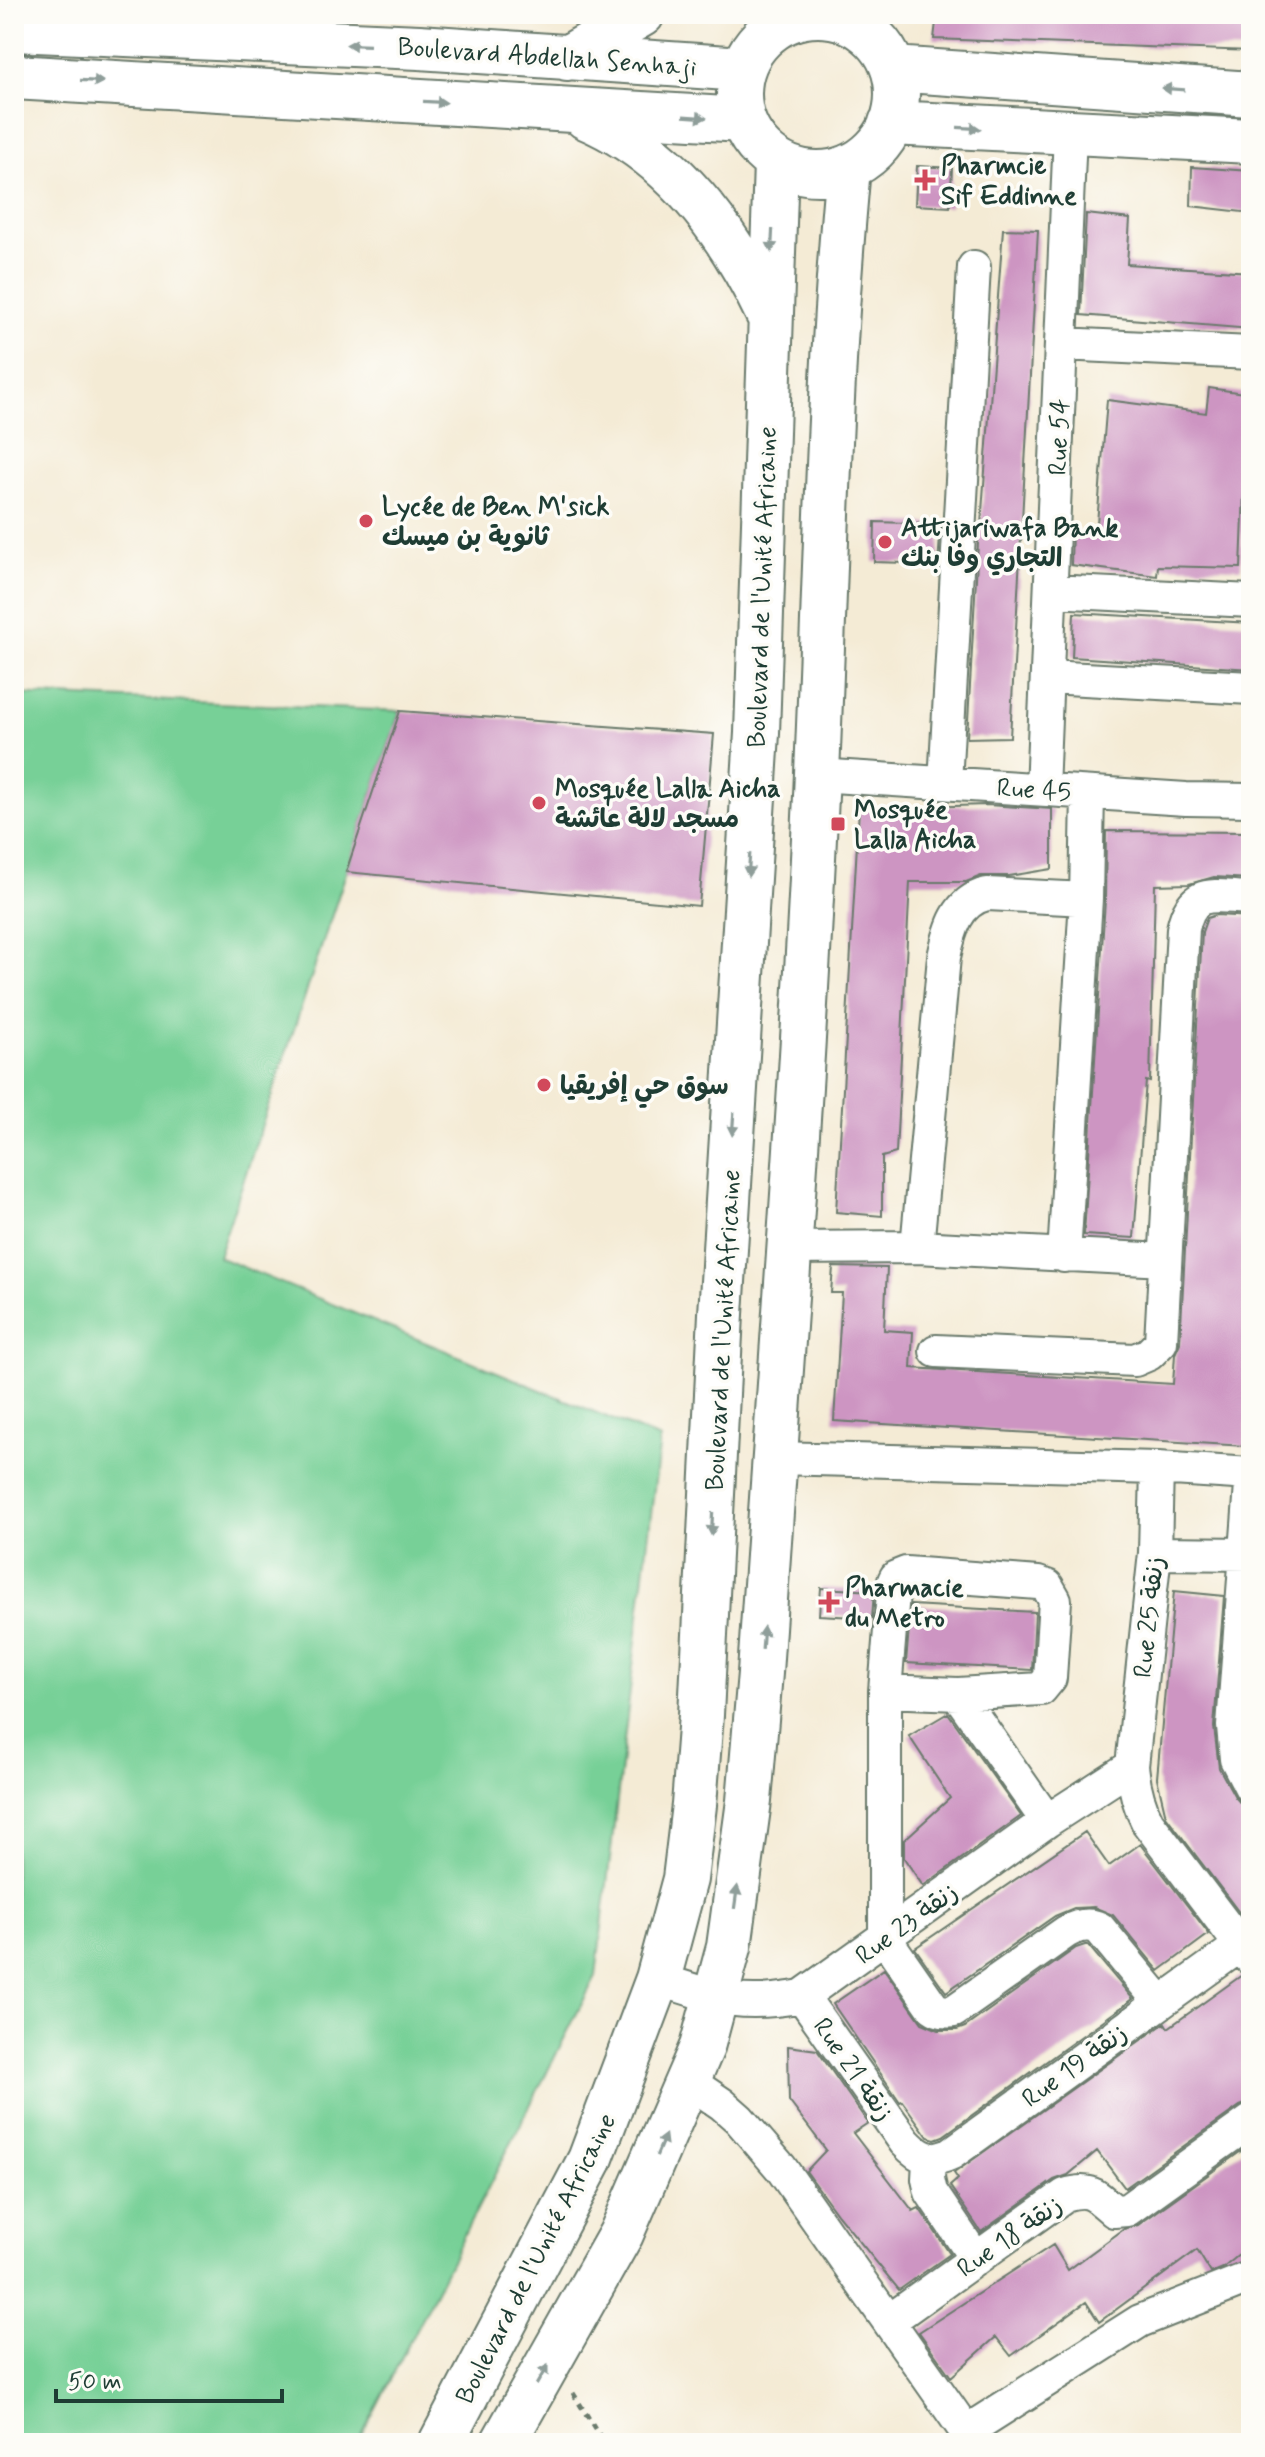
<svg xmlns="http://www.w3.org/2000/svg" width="1265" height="2457" viewBox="0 0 1265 2457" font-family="Mynerve,'Playpen Sans Arabic',sans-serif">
<rect width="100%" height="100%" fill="#fdfcf7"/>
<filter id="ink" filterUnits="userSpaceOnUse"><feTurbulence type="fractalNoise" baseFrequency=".0125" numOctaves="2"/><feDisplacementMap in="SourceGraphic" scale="16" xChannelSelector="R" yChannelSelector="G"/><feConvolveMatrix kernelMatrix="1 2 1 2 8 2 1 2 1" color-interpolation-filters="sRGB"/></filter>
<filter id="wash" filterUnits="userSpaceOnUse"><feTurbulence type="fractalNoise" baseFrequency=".006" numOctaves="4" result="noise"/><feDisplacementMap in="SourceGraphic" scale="32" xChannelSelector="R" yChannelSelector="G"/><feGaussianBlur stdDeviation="1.8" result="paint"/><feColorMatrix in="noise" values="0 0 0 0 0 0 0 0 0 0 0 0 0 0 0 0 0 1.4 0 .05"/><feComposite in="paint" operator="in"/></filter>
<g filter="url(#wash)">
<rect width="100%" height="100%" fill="#f4ebd5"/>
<path fill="#77d097" stroke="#4b8666" stroke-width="2" d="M14 694 400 711 218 1257 660 1439 596 1976 358 2443H14Z"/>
<g id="blocks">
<path fill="#cd95c2" d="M937 14H1251V51L934 39Z
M917 166 952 168 950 207 915 205Z
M1192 167 1251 171V213L1191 206Z
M1086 214 1130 219 1127 264 1251 272V329L1081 315Z
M1003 229 1038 230 1010 737 967 738 979 525H981Z
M1209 388 1251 394V439H1246L1241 568 1158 566 1157 576 1071 565 1072 530 1096 536 1107 400 1206 413Z
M875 522 941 524 938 564 874 562Z
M1074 613 1251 623V669L1072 657Z
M400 711 714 734 699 906 346 872Z
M986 805 1052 809V869L1009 876H981L966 882H910L896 1153 882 1157V1216L836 1212 859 809Z
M1106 831 1251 832V879L1214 877 1189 884 1155 885 1150 1082 1146 1081 1134 1238 1084 1235 1105 900Z
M1216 915 1251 917V1358L1245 1446 834 1421 842 1293H831L833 1267 887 1268 884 1330 913 1332 911 1368 1173 1384 1175 1354 1180 1343 1202 932 1207 918Z
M821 1588 874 1591 872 1618 819 1615Z
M1174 1591 1224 1596 1214 1727 1219 1768 1235 1797 1241 1804 1251 1807V1928L1166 1816 1157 1778Z
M911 1605 1035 1612 1032 1670 906 1663Z
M948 1713 1021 1816 923 1886 904 1858V1840L950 1798 909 1736Z
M1085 1832 1109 1866 1140 1844 1209 1934 1159 1971 1113 1915 1094 1907 1074 1908 1055 1916 946 1992 915 1948Z
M1085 1945H1088L1133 1999 943 2136 935 2139 928 2137 902 2101 900 2102 833 2004 884 1969 922 2023 939 2030H957L965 2027 1076 1948Z
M1242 1975 1251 1978V2102L1240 2106 1125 2188 1097 2151 1068 2175 1054 2180 981 2232 950 2186 958 2179 954 2173 1165 2023 1168 2028Z
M788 2046 817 2050 868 2123 853 2133 913 2211 919 2208 950 2254 899 2290 838 2215 806 2171 826 2150 789 2101Z
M1251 2144V2245L1223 2268 1211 2273 1197 2250 1099 2322 1086 2302 1011 2356 996 2337 951 2377 919 2332 1053 2245 1068 2270 1124 2229 1138 2225Z"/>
</g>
</g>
<g filter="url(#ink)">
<use href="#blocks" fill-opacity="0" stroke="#6a7a6c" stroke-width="2"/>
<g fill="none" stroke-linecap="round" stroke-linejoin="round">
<defs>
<path id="street" d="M1061 344 1251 353
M1052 591 1251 601
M1047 677 1251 688
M817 775 1186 799 1251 800
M945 783 974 267
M1042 789 1070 133
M917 1247 944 957C950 929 957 901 987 894L1086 899
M788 1248 917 1247 1165 1260
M1064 1256 1086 899 1088 793
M936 1351 1135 1360 1149 1354 1161 1342 1183 929C1192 886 1214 897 1251 898
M775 1458 1157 1468 1251 1474
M1157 1468 1155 1553 1132 1766C1134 1787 1138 1804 1148 1823L1251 1959
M1251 1485 1233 1726 1236 1759 1251 1788
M1155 1553 1251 1554
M885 1691 958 1694 1041 1689 1050 1678 1055 1600 1047 1586 1038 1583 906 1573 896 1577 894 1581 885 1691V1938L933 2007C940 2012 945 2012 954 2011L1066 1932C1077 1926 1088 1923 1099 1928L1160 2002
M958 1694 1047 1821
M658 1979C717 1998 740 2008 802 1996L1047 1821 1132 1766
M802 1996 905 2142C921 2159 931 2163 952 2153L1241 1945
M688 2081 722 2104 739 2119 781 2168 974 2443
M929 2160 928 2179 931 2192 976 2259
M889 2321 1065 2195C1091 2187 1095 2195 1114 2211L1127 2210 1251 2121
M967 2431 1140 2321 1251 2277"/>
<path id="secondary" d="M739 94a79 79 0 1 1 158 0a79 79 0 1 1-158 0Z
M14 29 419 47 743 69
M567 58 642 14
M893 69 1251 94
M14 77 743 120
M586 117C673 154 729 231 768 314
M891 123 1251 141
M441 2443 590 2160 658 1979 685 1879 694 1805 701 1715 721 1314 757 733 776 163
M503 2443 621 2234 702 2047 729 1947 749 1801 760 1673C780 1373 804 1073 817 773 826 571 829 369 848 168"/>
</defs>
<use href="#street" stroke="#6a7a6c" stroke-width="36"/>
<use href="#secondary" stroke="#6a7a6c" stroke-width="48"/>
<path stroke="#6a7a6c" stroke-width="5" stroke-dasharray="6 6" stroke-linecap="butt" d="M573 2393 604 2443"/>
<use href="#street" stroke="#fff" stroke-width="32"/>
<use href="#secondary" stroke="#fff" stroke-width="44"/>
</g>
<defs><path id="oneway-solid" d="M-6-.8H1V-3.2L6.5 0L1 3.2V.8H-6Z" transform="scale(2)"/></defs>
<g fill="#8f9e9a">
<use href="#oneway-solid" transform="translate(358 45) rotate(-178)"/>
<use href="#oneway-solid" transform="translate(92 81) rotate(3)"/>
<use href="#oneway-solid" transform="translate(1173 89) rotate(-176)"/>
<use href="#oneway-solid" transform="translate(435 102) rotate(3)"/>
<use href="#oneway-solid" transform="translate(695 117) rotate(4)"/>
<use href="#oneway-solid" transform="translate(969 128) rotate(3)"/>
<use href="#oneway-solid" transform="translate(772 241) rotate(93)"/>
<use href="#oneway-solid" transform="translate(749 865) rotate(94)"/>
<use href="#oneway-solid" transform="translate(733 1124) rotate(94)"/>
<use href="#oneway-solid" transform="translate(712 1524) rotate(93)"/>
<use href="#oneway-solid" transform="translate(763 1638) rotate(-86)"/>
<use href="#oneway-solid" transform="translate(736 1897) rotate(-82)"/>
<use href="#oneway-solid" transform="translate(661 2145) rotate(-67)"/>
<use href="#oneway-solid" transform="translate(542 2375) rotate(-60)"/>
</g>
</g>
<g fill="#d1495b" stroke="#fdfcf7" stroke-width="3">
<path d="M921 168h8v8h8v8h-8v8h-8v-8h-8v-8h8z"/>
<circle cx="366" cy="521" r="8"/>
<circle cx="885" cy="542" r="8"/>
<circle cx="539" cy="803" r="8"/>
<rect x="830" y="816" width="16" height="16" rx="4"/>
<circle cx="544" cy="1085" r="8"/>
<path d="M825 1590h8v8h8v8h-8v8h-8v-8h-8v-8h8z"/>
</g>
<g text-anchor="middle" stroke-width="7" stroke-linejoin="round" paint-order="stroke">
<g font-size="26" fill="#1f3d34" stroke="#fdfcf7">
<text transform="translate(547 56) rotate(4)" y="9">Boulevard Abdellah Senhaji</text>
<text transform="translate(1058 437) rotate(-88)" y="9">Rue 54</text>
<text transform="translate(761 587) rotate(-88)" y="9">Boulevard de l'Unité Africaine</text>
<text transform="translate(1034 789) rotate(4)" y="9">Rue 45</text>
<text transform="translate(722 1330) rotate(-87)" y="9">Boulevard de l'Unité Africaine</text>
<text transform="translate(1148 1617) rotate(-84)" y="9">Rue 25 زنقة</text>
<text transform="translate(906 1923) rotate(-36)" y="9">Rue 23 زنقة</text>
<text transform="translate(1074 2065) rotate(-36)" y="9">Rue 19 زنقة</text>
<text transform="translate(854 2069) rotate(55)" y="9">Rue 21 زنقة</text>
<text transform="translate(1009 2236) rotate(-35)" y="9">Rue 18 زنقة</text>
<text transform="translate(535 2258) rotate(-63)" y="9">Boulevard de l'Unité Africaine</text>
</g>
<g font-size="26" font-weight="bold" fill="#1f3d34" stroke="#fdfcf7" text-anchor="start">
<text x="941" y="174">Pharmcie<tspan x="941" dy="30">Sif Eddinne</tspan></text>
<text x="382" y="515">Lycée de Ben M'sick<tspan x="382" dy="30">ثانوية بن ميسك</tspan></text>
<text x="901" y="536">Attijariwafa Bank<tspan x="901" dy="30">التجاري وفا بنك</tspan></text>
<text x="555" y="797">Mosquée Lalla Aicha<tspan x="555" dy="30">مسجد لالة عائشة</tspan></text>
<text x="854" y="818">Mosquée<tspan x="854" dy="30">Lalla Aicha</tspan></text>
<text x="560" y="1094">سوق حي إفريقيا</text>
<text x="845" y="1596">Pharmacie<tspan x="845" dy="30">du Metro</tspan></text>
</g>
</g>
<rect width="1265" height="2457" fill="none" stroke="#fdfcf7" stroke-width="48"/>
<path d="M56 2389v12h226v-12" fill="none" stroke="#1f3d34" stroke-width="4"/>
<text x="68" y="2389" font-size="24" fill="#1f3d34" stroke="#fdfcf7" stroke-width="6" paint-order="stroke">50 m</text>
</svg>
